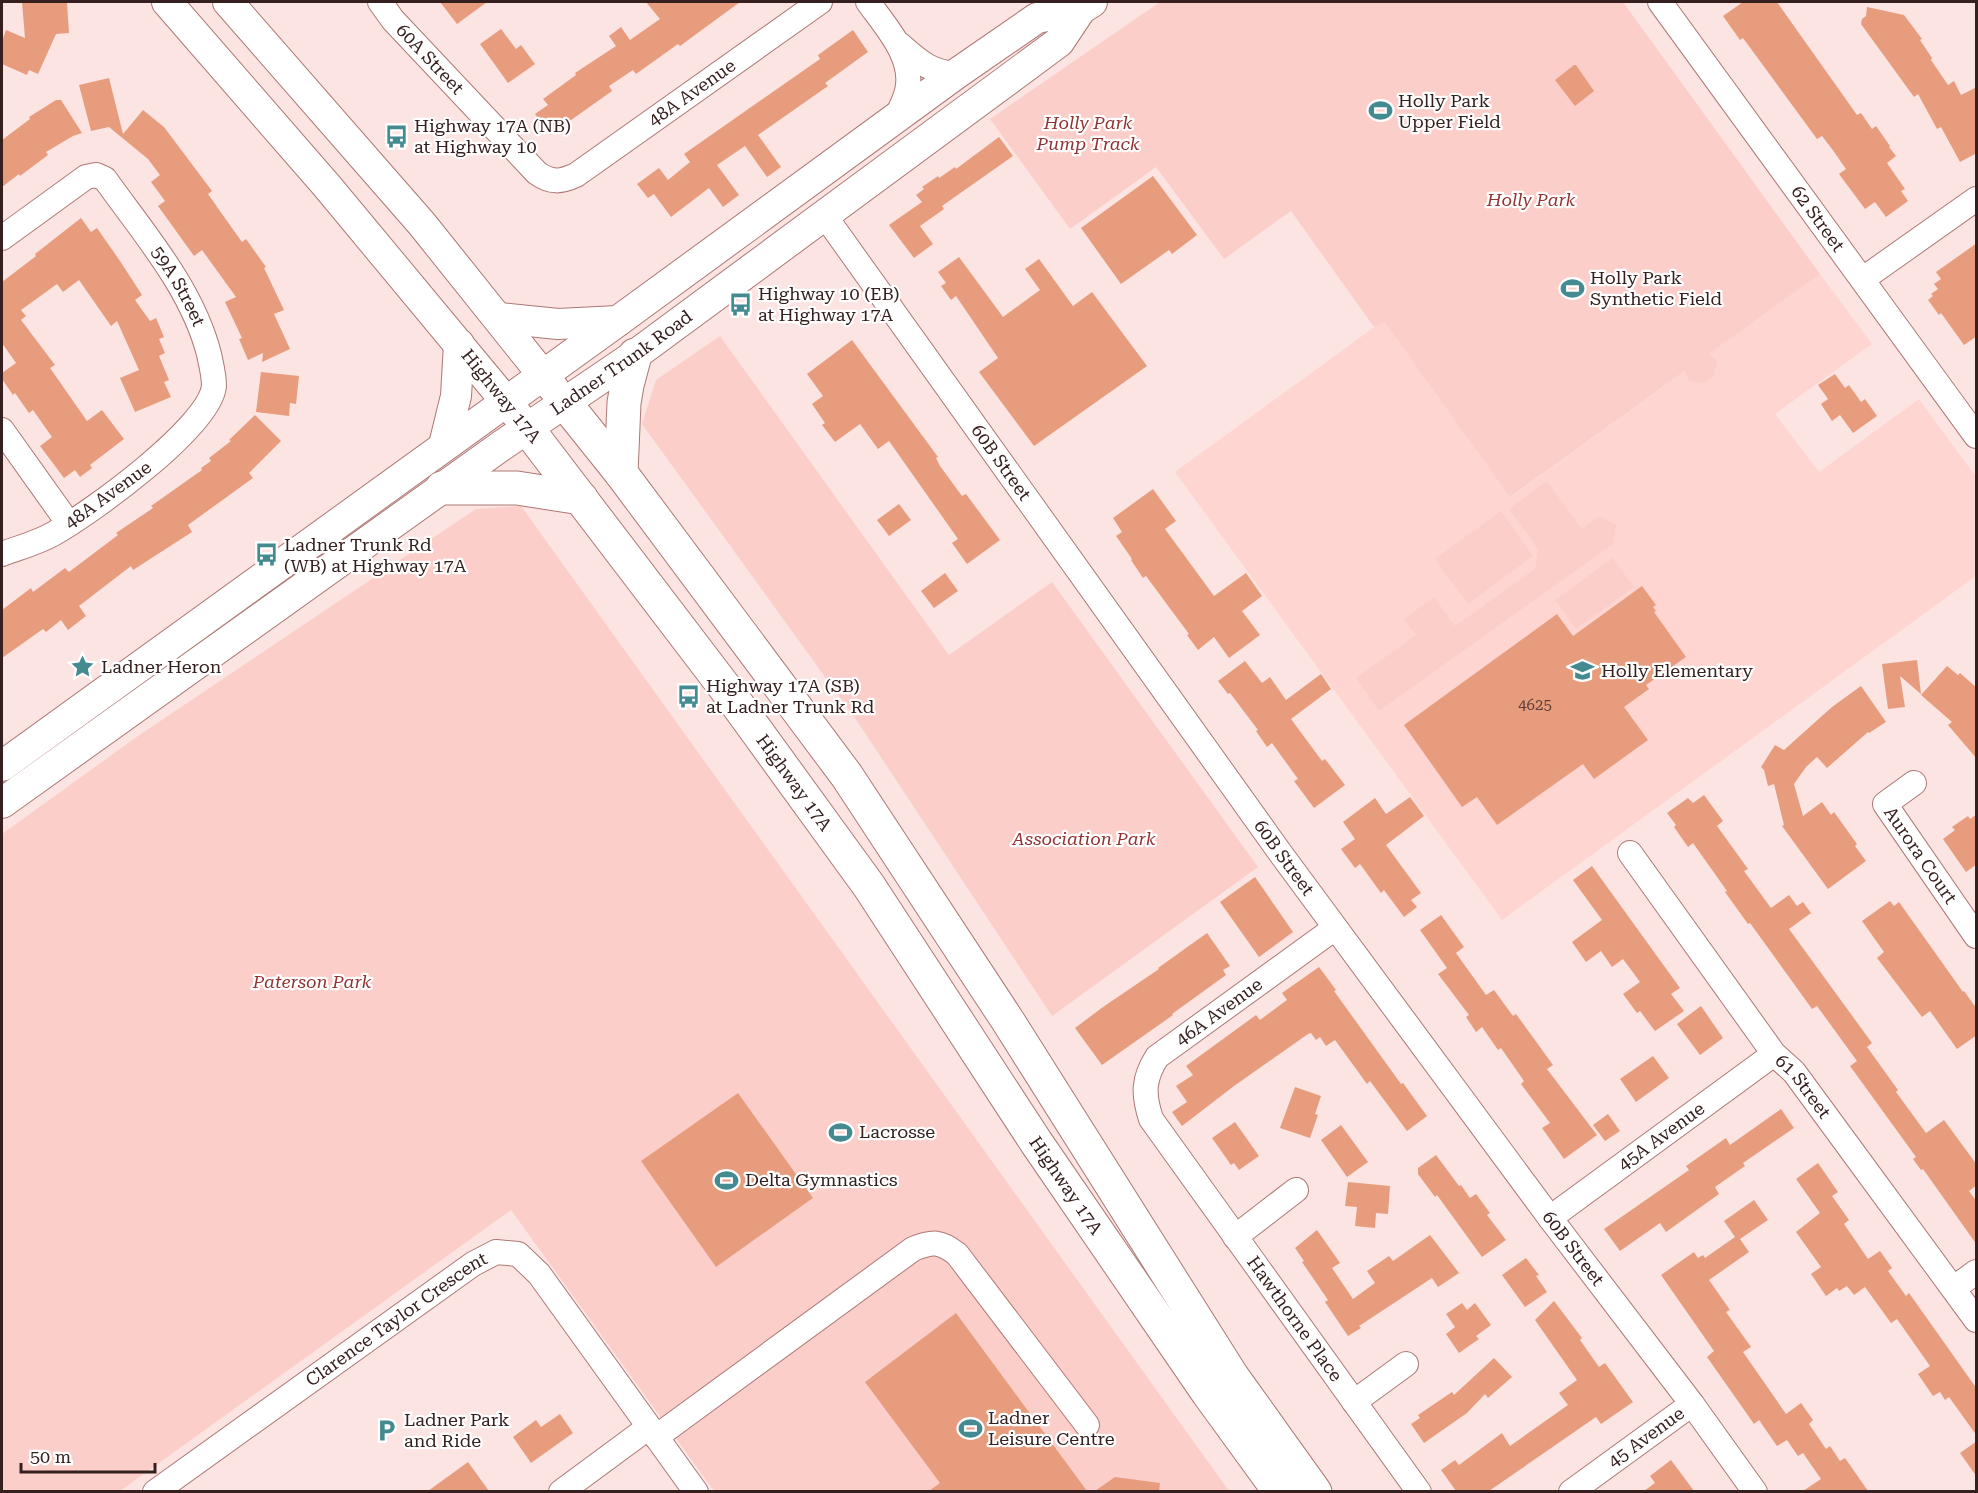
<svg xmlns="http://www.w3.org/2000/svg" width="1978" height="1493" viewBox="0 0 1978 1493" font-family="'Roboto Serif',serif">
<rect width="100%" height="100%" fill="#fce4e2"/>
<path fill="#fed5d1" d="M1820 274 1872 344 1775 414 1819 472 1919 399 1976 477V576L1502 920 1175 472 1384 320 1511 497Z"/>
<path fill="#fbceca" d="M1160 2H1623L1820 274 1709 354 1717 361 1714 376 1703 383 1689 381 1685 371 1510 497 1384 321 1374 327 1291 211 1224 259 1156 167 1070 229 990 119Z
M720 336 949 655 1052 582 1258 867 1052 1016 857 721 642 424 656 380Z
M1547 481 1582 529 1600 516 1616 525 1613 544 1379 711 1356 678 1416 635 1404 619 1434 597 1455 626 1535 569 1538 549 1509 509Z
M521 506 1229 1491H714L511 1210 120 1491H2V834L138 736 476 509Z
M1501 511 1533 556 1468 604 1435 559Z
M1613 558 1634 587 1576 629 1555 600Z"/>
<path fill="#e79c7d" d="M22 2H67L69 33 56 34 38 74 29 70 27 75 2 64V41L6 30 25 38Z
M440 2H487L457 24Z
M646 2H740L680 46 678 44 636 74 633 70 609 86 612 91 550 135 535 114 548 105 543 99 576 75 575 73 616 46 609 36 621 27 630 40 660 19Z
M1743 2H1777L1857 115 1861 113 1872 129 1876 126 1890 146 1889 147 1896 156 1887 163 1905 189 1901 191 1908 201 1886 217 1875 202 1865 209 1839 174 1846 169 1832 149 1822 136 1817 139 1743 38 1740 40 1723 16Z
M1867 7 1904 15 1922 39 1920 40 1932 58 1931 60 1948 85 1954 81 1961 95 1977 87V153L1960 162 1941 127 1937 129 1918 94 1914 97 1861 24 1862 19 1866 16Z
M501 29 516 49 521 45 535 64 508 83 480 44Z
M853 30 868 52 825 83 828 86 758 135 781 167 767 177 745 146 717 165 739 195 723 207 709 188 671 217 654 194 648 198 637 184 659 168 668 180 690 162 684 154 820 59 818 55Z
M1574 65H1576L1594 91 1575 106 1555 80Z
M109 78 123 134 143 110 164 127 212 191 208 194 227 221 242 242 246 239 266 267 264 268 284 310 274 314 290 349 262 362 263 353 248 360 239 339 242 338 225 302 236 297 202 250 194 256 158 206 165 201 151 182 160 175 148 159 109 127 91 131 79 85Z
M56 100H61L82 133 73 136 46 152 48 155 20 176 19 174 2 187V140L30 119 29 117Z
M999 137 1013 156 942 206 944 209 920 226 933 244 914 258 889 225 922 202 916 195 924 189 922 187 938 176 939 178 955 167 956 169Z
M1153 176 1197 235 1172 254 1169 250 1121 284 1081 228Z
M81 218 91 232 97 228 120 261 142 295 135 300 150 321 156 318 164 337 159 339 165 353 159 356 169 380 164 382 171 397 135 412 120 378 139 370 117 321 111 326 79 280 63 292 57 284 21 310 26 316 21 320 55 365 50 368 87 421 102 410 124 439 90 465 92 468 80 477 75 470 64 478 40 446 52 437 33 410 29 413 15 393 13 395 2 379V373L16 363 2 343V282L36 256 35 254Z
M1977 243V336L1964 345 1941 313 1939 315 1928 300 1933 296 1931 294 1938 289 1934 284 1941 279 1936 272Z
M959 257 1003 317 1040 290 1025 269 1039 259 1073 306 1092 292 1147 366 1034 446 979 372 998 358 956 296 951 300 941 286 946 283 938 272Z
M852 340 938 457 936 458 940 466 962 496 966 494 1000 540 967 564 952 543 958 539 889 441 878 449 860 424 835 442 822 425 825 423 812 404 823 396 807 374Z
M261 372 299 376 296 404 290 403 289 416 256 412Z
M1835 374 1845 388 1849 385 1861 402 1865 399 1877 416 1853 433 1840 415 1832 421 1821 404 1828 399 1818 385Z
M255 415 281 441 249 473 253 478 188 525 192 532 133 570 131 566 79 606 86 616 68 630 61 620 46 632 43 629 2 658V610L31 588 33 592 65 568 69 572 118 535 116 533 153 508 151 506 202 470 201 468 211 461 209 458 231 441 229 440Z
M1153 489 1176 521 1165 529 1214 596 1246 573 1262 596 1242 611 1260 635 1229 658 1214 637 1198 650 1187 635 1189 634 1146 576 1143 578 1131 560 1132 559 1116 536 1122 532 1113 518Z
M899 504 911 520 889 536 877 520Z
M945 573 958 591 934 608 921 591Z
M1642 586 1656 605 1653 607 1656 611 1654 612 1686 657 1646 685 1649 689 1624 707 1648 740 1594 779 1583 764 1497 825 1477 797 1462 807 1404 725 1557 614 1573 636Z
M1917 660 1921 694 1900 676 1905 707 1888 709 1882 664Z
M1245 661 1262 683 1270 677 1286 700 1321 674 1331 689 1291 719 1322 761 1325 759 1345 785 1314 808 1294 781 1298 779 1272 743 1267 747 1256 731 1258 730 1230 693 1228 694 1218 681Z
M1947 666 1958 675 1960 673 1977 688V759L1948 725 1952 722 1921 695Z
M1861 686 1886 722 1869 733 1868 732 1827 768 1817 757 1806 767 1794 784 1803 816 1822 802 1831 815 1834 812 1857 844 1855 846 1866 861 1828 889 1782 826 1784 825 1774 784 1768 786 1764 770 1761 767 1775 745 1784 750 1832 707Z
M1704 795 1723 821 1717 826 1748 869 1744 871 1771 908 1789 895 1797 906 1803 902 1811 913 1789 929 1872 1043 1867 1047 1898 1090 1896 1092 1926 1133 1944 1120 1977 1165V1185L1969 1191 1977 1202V1245L1923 1169 1921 1170 1913 1159 1916 1157 1850 1066 1857 1061 1817 1006 1812 1009 1750 923 1748 924 1725 892 1727 891 1693 843 1688 847 1674 827 1676 825 1667 813 1688 798 1693 803Z
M1410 797 1424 816 1386 845 1421 893 1411 900 1417 907 1404 917 1384 890 1381 893 1360 864 1355 868 1341 849 1355 839 1343 822 1375 798 1386 814Z
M1977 814V864L1966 872 1943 839 1955 830 1952 827 1968 816 1970 819Z
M1592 866 1680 988 1671 994 1684 1011 1655 1031 1640 1011 1637 1013 1623 994 1640 982 1623 959 1612 967 1601 951 1586 962 1572 942 1602 920 1573 880Z
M1255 877 1293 932 1259 957 1220 902Z
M1890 901 1894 906 1899 902 1963 992 1964 991 1977 1009V1035L1957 1049 1930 1011 1922 1017 1877 958 1884 952 1862 921Z
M1441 915 1464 947 1456 953 1486 995 1494 990 1513 1016 1516 1014 1553 1065 1547 1069 1597 1135 1564 1159 1542 1128 1550 1123 1521 1084 1524 1081 1501 1048 1498 1050 1482 1027 1476 1032 1466 1017 1469 1015 1438 974 1447 968 1420 930Z
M1207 933 1230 966 1223 970 1226 975 1172 1014 1173 1015 1102 1065 1075 1028 1103 1007 1159 969 1158 968Z
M1319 967 1336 990 1334 991 1347 1009 1401 1084 1403 1083 1427 1116 1407 1131 1370 1081 1367 1084 1335 1040 1326 1046 1320 1037 1316 1040 1311 1033 1308 1034 1234 1086 1182 1126 1172 1112 1187 1102 1176 1086 1193 1075 1186 1066 1256 1015 1260 1020 1287 1000 1282 993Z
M1701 1006 1723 1038 1700 1055 1677 1024Z
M1653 1056 1669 1078 1636 1102 1620 1079Z
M1295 1087 1321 1096 1315 1114 1318 1115 1310 1138 1280 1128Z
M738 1093 813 1198 716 1267 641 1161Z
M1781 1109 1794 1128 1743 1163 1745 1166 1715 1187 1719 1194 1666 1232 1660 1223 1620 1251 1604 1229 1689 1170 1686 1166 1726 1138 1730 1145Z
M1608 1114 1620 1131 1605 1141 1593 1125Z
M1235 1122 1259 1156 1239 1170 1234 1163 1231 1165 1212 1138Z
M1341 1125 1368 1162 1347 1177 1321 1140Z
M1436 1155 1459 1186 1461 1185 1470 1198 1476 1194 1490 1213 1487 1215 1506 1240 1482 1257 1437 1195 1435 1197 1418 1174V1168Z
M1818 1163 1838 1192 1832 1196 1849 1220 1844 1224 1868 1259 1880 1251 1892 1268 1888 1271 1906 1296 1909 1293 1977 1389V1436L1949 1397 1945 1400 1940 1392 1933 1396 1918 1374 1930 1366 1897 1319 1891 1323 1865 1287 1854 1295 1847 1286 1839 1291 1837 1288 1826 1296 1811 1274 1821 1267 1796 1232 1820 1213 1796 1179Z
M1348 1182 1390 1186 1388 1214 1376 1213 1375 1228 1355 1226 1357 1207 1345 1206Z
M1754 1200 1768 1220 1740 1239 1749 1252 1709 1280 1730 1310 1726 1312 1751 1347 1743 1352 1786 1414 1801 1403 1813 1420 1809 1424 1826 1449 1830 1446 1840 1461 1845 1458 1868 1491H1803L1821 1479 1803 1453 1798 1456 1787 1440 1777 1446 1759 1420 1754 1424 1707 1357 1714 1351 1661 1275 1694 1252 1698 1258 1703 1255 1705 1258 1735 1237 1724 1221Z
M1317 1230 1340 1263 1332 1268 1353 1299 1375 1283 1367 1271 1389 1256 1393 1261 1430 1235 1459 1273 1438 1287 1432 1278 1359 1326 1361 1328 1348 1336 1325 1302 1328 1300 1302 1262 1304 1261 1295 1248Z
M1526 1258 1539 1275 1536 1276 1547 1292 1525 1307 1502 1275Z
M1554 1301 1582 1338 1580 1340 1599 1367 1605 1363 1633 1402 1601 1424 1596 1417 1489 1491H1456L1441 1470 1455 1460 1459 1465 1502 1433 1510 1446 1568 1405 1559 1393 1577 1380 1535 1320Z
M1462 1303 1467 1310 1475 1303 1491 1325 1476 1336 1479 1339 1459 1353 1446 1334 1455 1327 1446 1314Z
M956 1313 1087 1491H929L940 1483 865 1382Z
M1494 1358 1512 1377 1488 1398 1485 1394 1467 1413 1424 1443 1411 1424 1420 1418 1418 1415 1452 1392 1454 1395Z
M560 1414 573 1433 531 1463 513 1437 536 1420 541 1427Z
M1977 1441V1477L1960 1453Z
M1671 1460 1694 1491H1644L1655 1483 1650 1476Z
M468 1462 489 1491H428Z
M1115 1477 1160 1483 1159 1491H1095Z"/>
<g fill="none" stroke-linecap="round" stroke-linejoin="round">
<defs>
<g id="minor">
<path id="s1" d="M380 2 393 20 537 173C551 183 561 182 576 175L820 2"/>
<path d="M868 2C886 27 915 58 907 91 905 100 900 109 896 118"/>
<path id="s2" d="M1660 2 1976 436"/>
<path d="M899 44C919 61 929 72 956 74"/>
<path id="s3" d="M825 216 1281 854 1550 1218 1692 1404 1755 1492"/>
<path id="s4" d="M2 238 86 177 96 175 105 179C144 234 192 288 209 354 211 364 214 375 214 386 210 427 89 514 53 534 37 543 18 548 2 554"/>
<path d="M1863 279 1976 199"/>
<path d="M2 430 69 524"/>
<path id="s5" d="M1914 783 1885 804 1976 936"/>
<path id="s6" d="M1630 853 1774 1054 1794 1072 1976 1320"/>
<path id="s7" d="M1335 928 1157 1057C1143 1079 1143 1094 1151 1119L1419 1492"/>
<path id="s8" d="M1550 1218 1774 1054"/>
<path d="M1235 1237 1296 1190"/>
<path d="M1954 1288 1976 1272"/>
<path d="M1354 1402 1406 1364"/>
<path d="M656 1437 913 1249C933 1241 940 1241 957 1254L1087 1425"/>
<path id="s9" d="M155 1492 473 1264 496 1252 518 1254 539 1274 696 1492"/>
<path d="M561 1492 649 1427"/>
<path id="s10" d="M1571 1492 1692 1404"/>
</g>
<g id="major">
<path d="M167 2 327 186 518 416"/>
<path d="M228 2 422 224 554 389"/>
<path d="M499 318 558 324 618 321"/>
<path d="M444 445 456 396 459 344"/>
<path d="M2 766 618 321 956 74 1037 18 1081 9"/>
<path id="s11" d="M2 803 501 446 635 355 1059 42 1081 9 1092 2"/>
</g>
<g id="highway">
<path d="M565 403 621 473 847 776 1008 1021 1232 1376 1315 1492"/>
<path id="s12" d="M527 428 726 689 869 886 1036 1142 1208 1393 1280 1492"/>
<path d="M621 473 624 403 627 385 635 355"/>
<path d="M442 488H517L581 498"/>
</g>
</defs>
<use href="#minor" stroke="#ad7874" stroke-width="26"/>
<use href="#major" stroke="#ad7874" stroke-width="32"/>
<use href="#highway" stroke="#ad7874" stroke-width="35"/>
<use href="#minor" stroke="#fff" stroke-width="24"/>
<use href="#major" stroke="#fff" stroke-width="30"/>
<use href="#highway" stroke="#fff" stroke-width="33"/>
</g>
<defs>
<symbol id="stadium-bare" viewBox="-9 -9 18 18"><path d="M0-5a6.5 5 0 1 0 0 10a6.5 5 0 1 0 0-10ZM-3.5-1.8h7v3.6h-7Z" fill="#438a91" stroke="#fff" stroke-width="2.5" paint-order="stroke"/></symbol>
<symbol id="bus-bare" viewBox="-9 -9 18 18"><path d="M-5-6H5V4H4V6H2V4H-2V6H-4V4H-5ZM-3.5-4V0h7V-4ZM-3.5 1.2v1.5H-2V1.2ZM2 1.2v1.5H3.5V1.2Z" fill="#438a91" stroke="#fff" stroke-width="2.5" paint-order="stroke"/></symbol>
<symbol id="sight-bare" viewBox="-9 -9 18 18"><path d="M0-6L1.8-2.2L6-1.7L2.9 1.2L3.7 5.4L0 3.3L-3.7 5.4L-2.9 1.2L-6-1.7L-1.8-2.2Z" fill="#438a91" stroke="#fff" stroke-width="2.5" paint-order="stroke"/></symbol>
<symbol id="school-bare" viewBox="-9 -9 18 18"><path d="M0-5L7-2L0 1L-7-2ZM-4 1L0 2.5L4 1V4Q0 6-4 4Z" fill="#438a91" stroke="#fff" stroke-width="2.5" paint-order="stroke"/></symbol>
<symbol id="parking-bare" viewBox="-9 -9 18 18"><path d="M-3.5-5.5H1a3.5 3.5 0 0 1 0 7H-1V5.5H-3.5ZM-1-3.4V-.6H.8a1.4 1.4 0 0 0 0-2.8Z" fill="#438a91" stroke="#fff" stroke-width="2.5" paint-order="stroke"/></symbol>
</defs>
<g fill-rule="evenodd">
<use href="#stadium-bare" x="1364" y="94" width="33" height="33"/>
<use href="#bus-bare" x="380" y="120" width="33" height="33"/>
<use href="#stadium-bare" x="1556" y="272" width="33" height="33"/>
<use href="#bus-bare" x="724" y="288" width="33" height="33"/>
<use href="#bus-bare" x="250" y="538" width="33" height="33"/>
<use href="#sight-bare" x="66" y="650" width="33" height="33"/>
<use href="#school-bare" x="1566" y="654" width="33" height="33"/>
<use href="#bus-bare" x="672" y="680" width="33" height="33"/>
<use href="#stadium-bare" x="824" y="1116" width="33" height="33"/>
<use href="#stadium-bare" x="710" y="1164" width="33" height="33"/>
<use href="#stadium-bare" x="954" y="1412" width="33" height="33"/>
<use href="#parking-bare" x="370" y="1414" width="33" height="33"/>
</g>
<g text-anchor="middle" stroke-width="4.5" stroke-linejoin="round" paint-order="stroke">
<g font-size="15" fill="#623f36">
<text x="1535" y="710">4625</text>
</g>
<g font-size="18" fill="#35201f" stroke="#fff">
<text dy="6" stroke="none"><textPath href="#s1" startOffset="76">60A Street</textPath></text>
<text dy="6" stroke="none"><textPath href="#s1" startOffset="416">48A Avenue</textPath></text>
<text dy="6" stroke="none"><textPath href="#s2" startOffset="268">62 Street</textPath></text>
<text dy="6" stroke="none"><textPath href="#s4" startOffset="254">59A Street</textPath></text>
<text dy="6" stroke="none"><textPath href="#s11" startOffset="760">Ladner Trunk Road</textPath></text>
<text transform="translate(501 396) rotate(51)" y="6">Highway 17A</text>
<text dy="6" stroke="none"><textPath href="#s3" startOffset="303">60B Street</textPath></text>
<text transform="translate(108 495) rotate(-36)" y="6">48A Avenue</text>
<text dy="6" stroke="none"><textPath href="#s12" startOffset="444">Highway 17A</textPath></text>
<text dy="6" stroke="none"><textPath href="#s5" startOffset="98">Aurora Court</textPath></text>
<text dy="6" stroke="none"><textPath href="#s3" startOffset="789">60B Street</textPath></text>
<text transform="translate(1219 1012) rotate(-36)" y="6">46A Avenue</text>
<text dy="6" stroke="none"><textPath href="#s6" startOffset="291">61 Street</textPath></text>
<text dy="6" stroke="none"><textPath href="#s8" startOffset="138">45A Avenue</textPath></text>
<text dy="6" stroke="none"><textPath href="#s12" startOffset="930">Highway 17A</textPath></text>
<text dy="6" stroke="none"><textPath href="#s3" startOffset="1275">60B Street</textPath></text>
<text dy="6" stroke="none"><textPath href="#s9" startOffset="297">Clarence Taylor Crescent</textPath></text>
<text dy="6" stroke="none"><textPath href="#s7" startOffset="531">Hawthorne Place</textPath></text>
<text dy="6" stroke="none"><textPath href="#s10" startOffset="93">45 Avenue</textPath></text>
</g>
<g font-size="18" fill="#35201f" stroke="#fff" text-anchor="start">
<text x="1398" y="107">Holly Park<tspan x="1398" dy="21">Upper Field</tspan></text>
<text x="414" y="132">Highway 17A (NB)<tspan x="414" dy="21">at Highway 10</tspan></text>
<text x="1590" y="284">Holly Park<tspan x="1590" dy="21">Synthetic Field</tspan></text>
<text x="758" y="300">Highway 10 (EB)<tspan x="758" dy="21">at Highway 17A</tspan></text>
<text x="284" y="551">Ladner Trunk Rd<tspan x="284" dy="21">(WB) at Highway 17A</tspan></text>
<text x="101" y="673">Ladner Heron</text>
<text x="1601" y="677">Holly Elementary</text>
<text x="706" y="692">Highway 17A (SB)<tspan x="706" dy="21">at Ladner Trunk Rd</tspan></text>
<text x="859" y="1138">Lacrosse</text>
<text x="745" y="1186">Delta Gymnastics</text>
<text x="988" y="1424">Ladner<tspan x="988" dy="21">Leisure Centre</tspan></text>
<text x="404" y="1426">Ladner Park<tspan x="404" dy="21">and Ride</tspan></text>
</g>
<g font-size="18" font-style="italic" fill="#923232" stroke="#fff">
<text x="1088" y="129">Holly Park<tspan x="1088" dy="21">Pump Track</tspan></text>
<text x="1531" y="206">Holly Park</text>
<text x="1084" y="845">Association Park</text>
<text x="312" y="988">Paterson Park</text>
</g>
</g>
<rect width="1978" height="1493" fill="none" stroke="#35201f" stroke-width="6"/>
<path d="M21 1463v9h134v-9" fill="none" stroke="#35201f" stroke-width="3"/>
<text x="30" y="1463" font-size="18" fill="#35201f" stroke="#ffffff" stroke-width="4.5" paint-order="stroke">50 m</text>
</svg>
